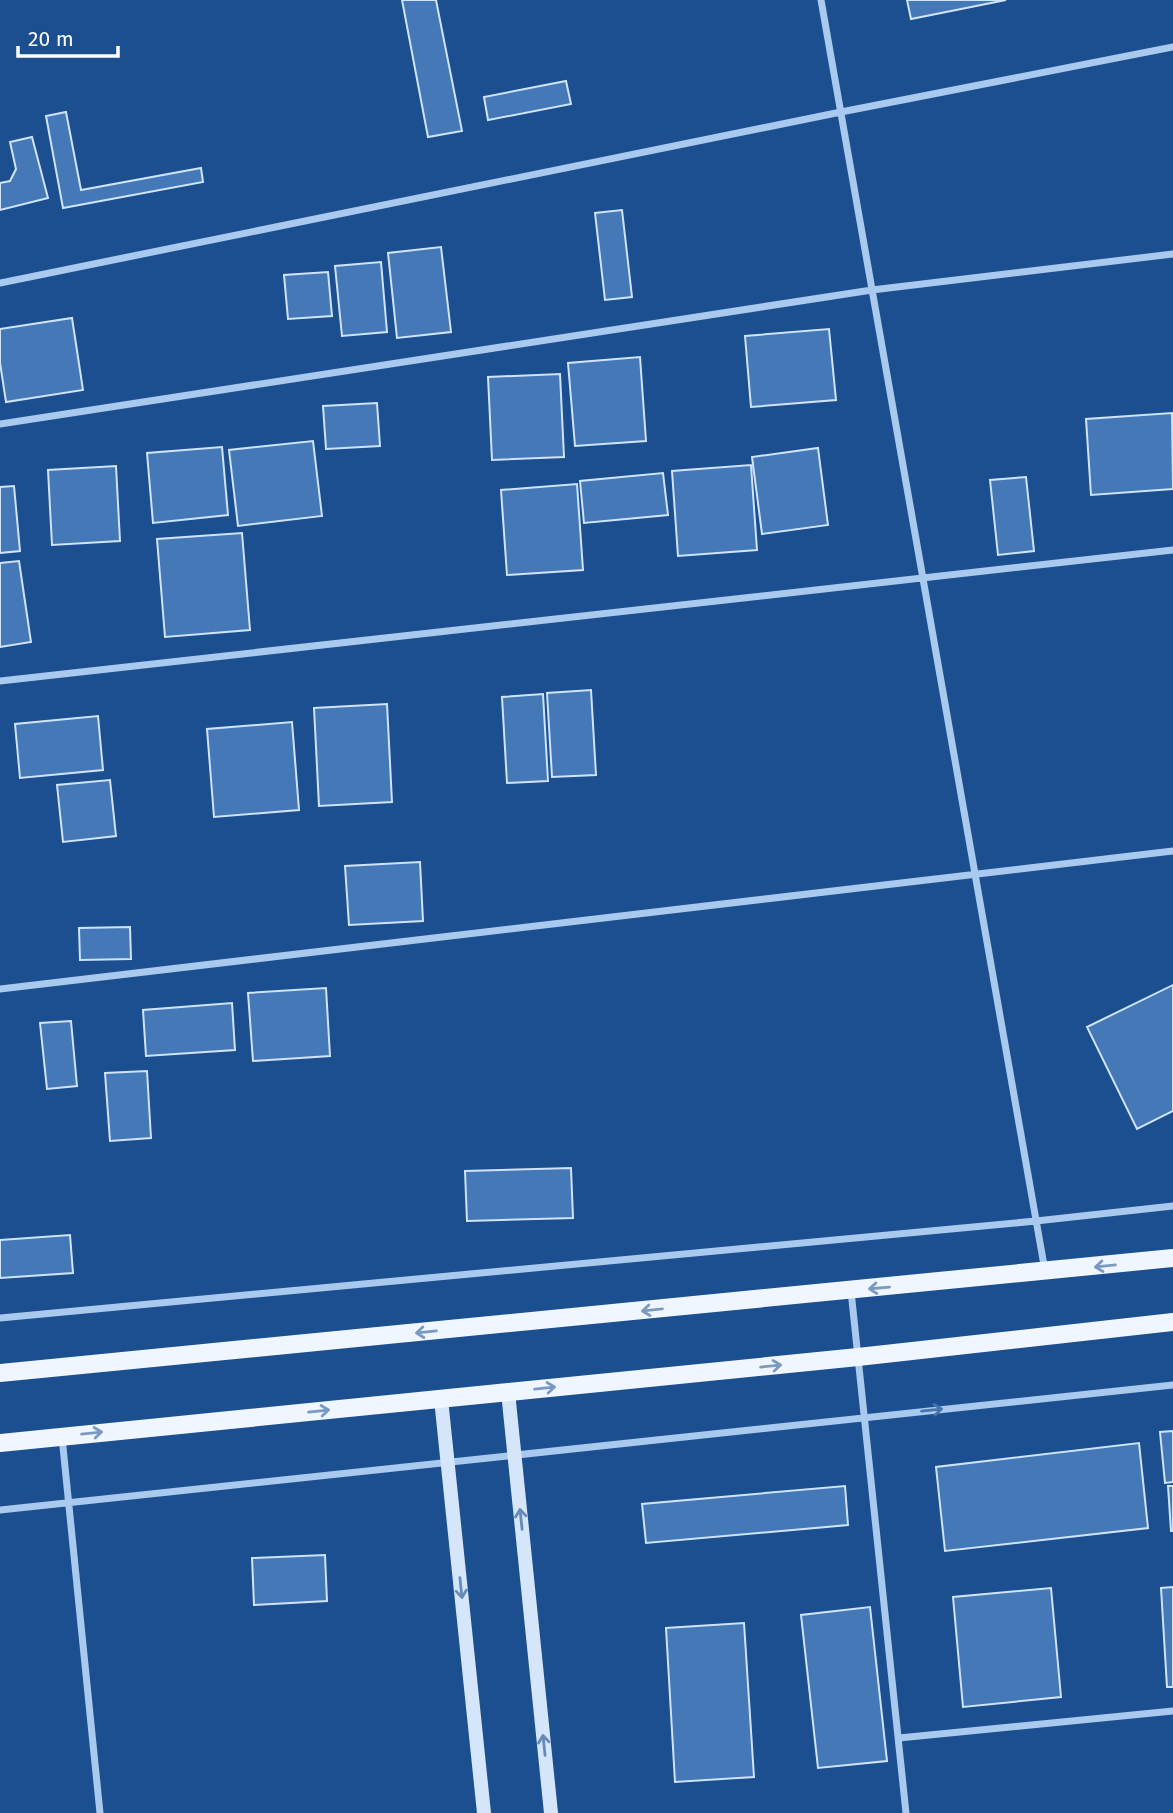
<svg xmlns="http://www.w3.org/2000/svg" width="1173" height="1813" viewBox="0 0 1173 1813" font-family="'Fira Sans',sans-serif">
<rect width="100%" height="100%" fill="#1b4f8f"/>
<path fill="#4478b7" stroke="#cfe3fa" stroke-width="2" d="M402 0H436L462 131 428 137Z
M907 0H1006L911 19Z
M566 81 571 104 488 120 484 97Z
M66 112 81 190 201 168 203 182 63 208 46 116Z
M32 137 48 198 0 210V183L10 181 16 169 10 142Z
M622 210 632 297 605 300 595 213Z
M441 247 451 332 397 338 388 253Z
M381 262 387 332 342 336 335 266Z
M328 272 332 316 288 319 284 275Z
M72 318 83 390 6 402 0 363V329Z
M829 329 836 400 751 407 745 336Z
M640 357 646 441 575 446 568 363Z
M560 374 564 457 492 460 488 377Z
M377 403 380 446 326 449 323 406Z
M1172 413 1173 489 1091 495 1086 419Z
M313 441 322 516 238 526 229 450Z
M222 447 228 515 153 523 147 453Z
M818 448 828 525 762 534 752 457Z
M751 465 757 550 678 556 672 471Z
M116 466 120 541 52 545 48 470Z
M663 473 668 515 584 523 580 481Z
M1026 477 1034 551 998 555 990 480Z
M577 484 583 570 507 575 501 490Z
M14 486 20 551 0 553V487Z
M242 533 250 630 165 637 157 539Z
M19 561 31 642 0 647V563Z
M591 690 596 775 552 777 547 693Z
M543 694 548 781 507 783 502 697Z
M387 704 392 802 319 806 314 708Z
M98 716 103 770 20 778 15 724Z
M292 722 299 810 214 817 207 729Z
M110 780 116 836 63 842 57 785Z
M420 862 423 921 349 925 345 866Z
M130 927 131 959 80 960 79 928Z
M1173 985V1111L1137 1129 1087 1027Z
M326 988 330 1056 253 1061 248 993Z
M232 1003 235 1050 146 1056 143 1010Z
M71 1021 77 1086 47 1089 40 1023Z
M147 1071 151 1138 110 1141 105 1073Z
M571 1168 573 1218 467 1221 465 1171Z
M70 1235 73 1273 0 1278V1240Z
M1173 1431V1482L1165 1483 1160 1432Z
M1139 1443 1148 1528 945 1551 936 1467Z
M845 1486 848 1525 646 1543 642 1504Z
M1168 1486H1173V1531H1171Z
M325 1555 327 1601 254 1605 252 1558Z
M1173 1587V1687H1167L1161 1588Z
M1051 1588 1061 1697 963 1707 953 1597Z
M870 1607 887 1761 818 1768 801 1615Z
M744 1623 754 1777 675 1782 666 1628Z"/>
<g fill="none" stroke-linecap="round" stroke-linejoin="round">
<path stroke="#a9c9ee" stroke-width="7" d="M821 0 1045 1271
M0 283 841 112 1173 47
M0 424 872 290 1173 254
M0 681 1173 550
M0 989 1173 851
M851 1291 906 1813
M0 1318 1036 1221 1173 1206
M62 1437 100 1813
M0 1510 1173 1385
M899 1738 1173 1711"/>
<path stroke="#d6e6fa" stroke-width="14" d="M508 1392 551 1813
M441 1399 484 1813"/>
<path stroke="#f0f6ff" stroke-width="18" d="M0 1373 1173 1258
M0 1443 858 1357 1173 1322"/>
</g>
<defs><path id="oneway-shaft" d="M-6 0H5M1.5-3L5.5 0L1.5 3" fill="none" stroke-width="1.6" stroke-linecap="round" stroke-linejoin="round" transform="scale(1.75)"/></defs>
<g stroke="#7b9ac1">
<use href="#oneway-shaft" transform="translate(1105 1266) rotate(174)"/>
<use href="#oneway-shaft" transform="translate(879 1288) rotate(175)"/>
<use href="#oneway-shaft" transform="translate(652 1310) rotate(174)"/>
<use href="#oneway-shaft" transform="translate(426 1332) rotate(174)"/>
<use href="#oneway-shaft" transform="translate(771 1366) rotate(-6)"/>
<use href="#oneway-shaft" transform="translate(545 1388) rotate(-6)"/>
<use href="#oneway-shaft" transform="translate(319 1411) rotate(-6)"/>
<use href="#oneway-shaft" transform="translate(92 1433) rotate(-6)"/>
</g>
<use stroke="#4674ac" href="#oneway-shaft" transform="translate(932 1410) rotate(-6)"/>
<g stroke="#668bba">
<use href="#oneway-shaft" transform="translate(521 1519) rotate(-96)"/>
<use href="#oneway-shaft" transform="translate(461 1588) rotate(84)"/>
<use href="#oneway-shaft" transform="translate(544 1745) rotate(-96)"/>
</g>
<path d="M18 46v10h100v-10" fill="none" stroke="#ffffff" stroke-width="3.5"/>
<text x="28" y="46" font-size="21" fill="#ffffff" stroke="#1b4f8f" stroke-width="5" paint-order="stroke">20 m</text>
</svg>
